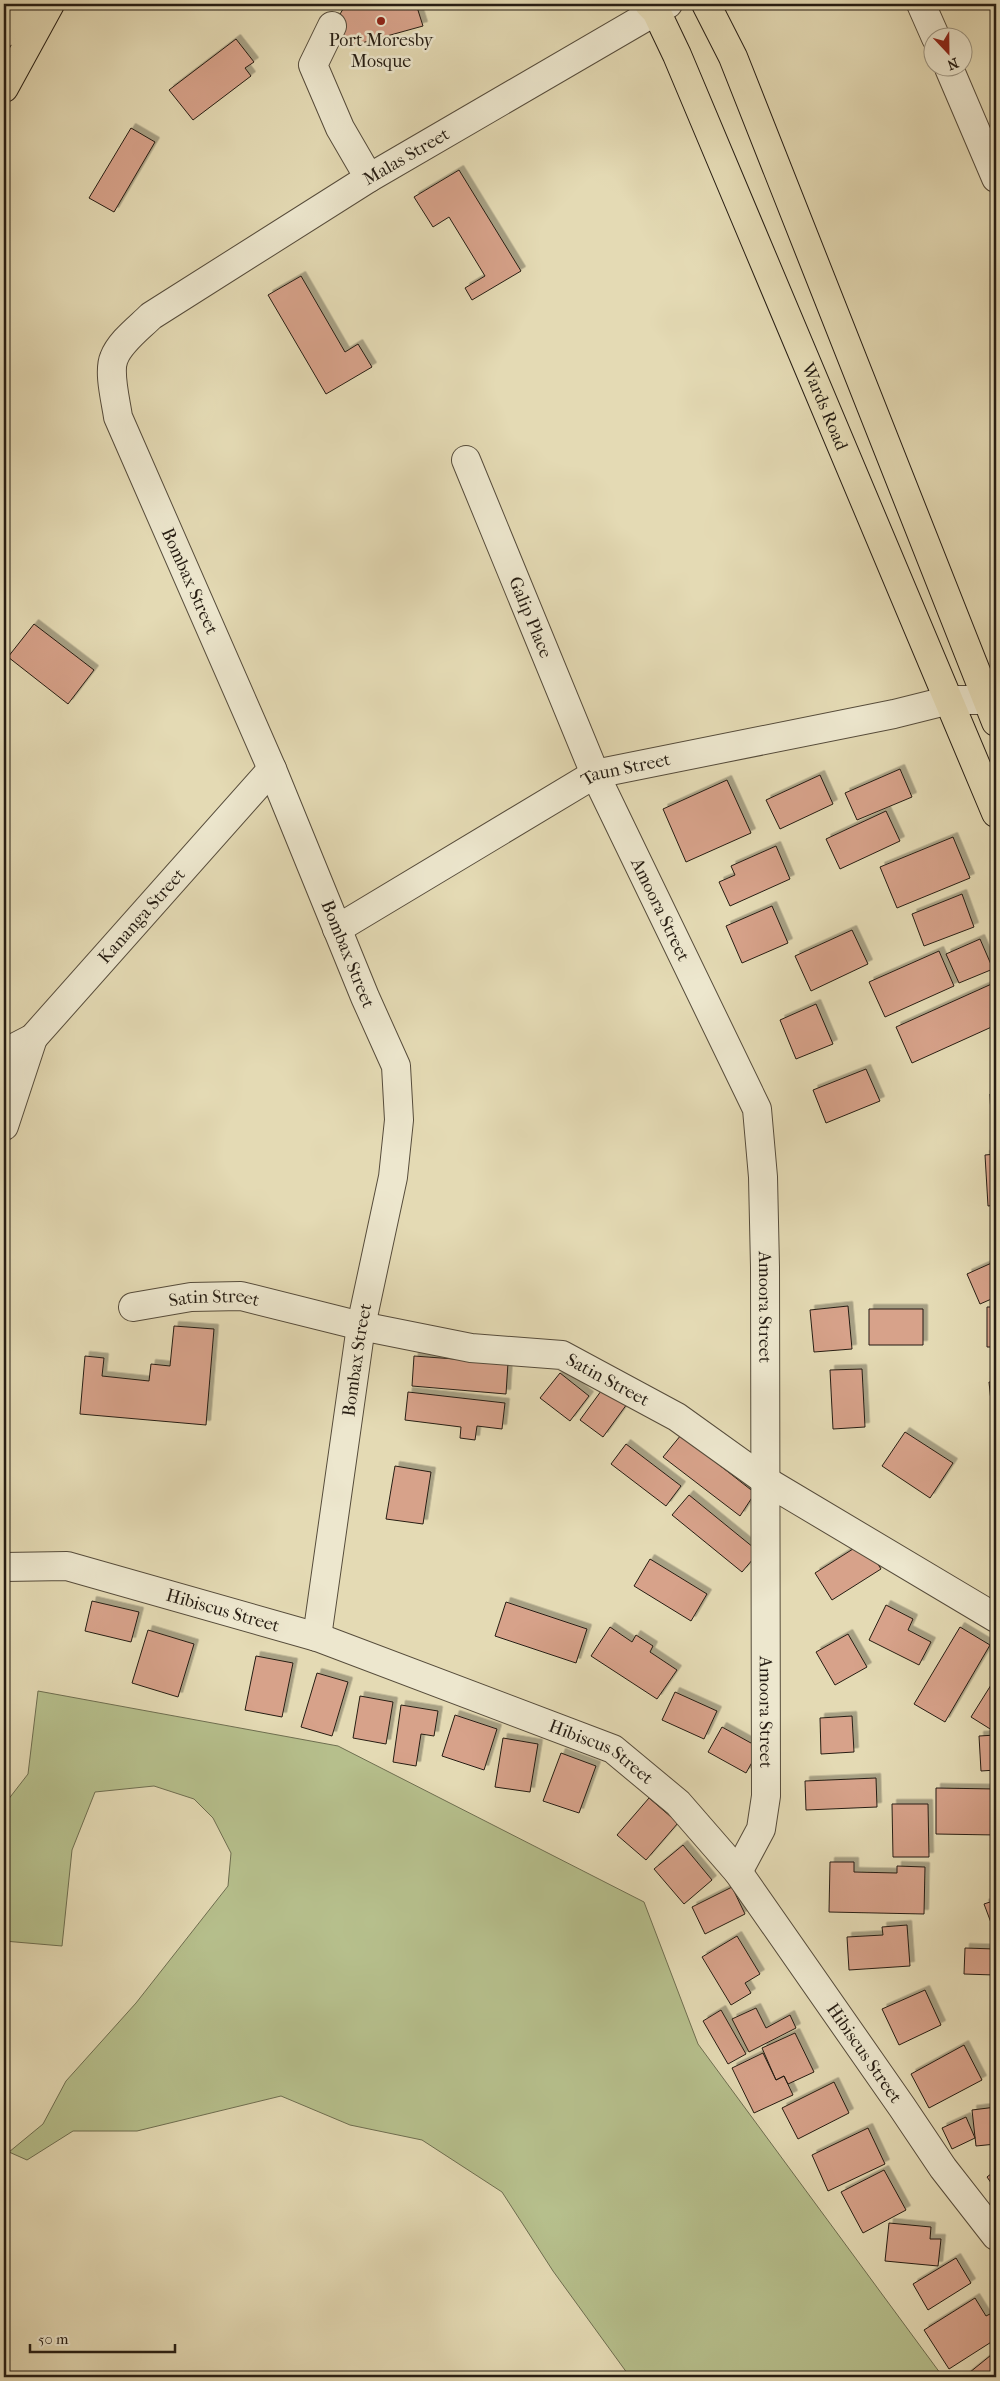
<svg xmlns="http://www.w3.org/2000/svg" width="1000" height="2381" viewBox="0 0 1000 2381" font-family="'IM FELL French Canon',serif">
<defs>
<filter id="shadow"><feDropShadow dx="4.5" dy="-4.5" stdDeviation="0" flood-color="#0004"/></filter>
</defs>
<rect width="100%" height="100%" fill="#e4dab4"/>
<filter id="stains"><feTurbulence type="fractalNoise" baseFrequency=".004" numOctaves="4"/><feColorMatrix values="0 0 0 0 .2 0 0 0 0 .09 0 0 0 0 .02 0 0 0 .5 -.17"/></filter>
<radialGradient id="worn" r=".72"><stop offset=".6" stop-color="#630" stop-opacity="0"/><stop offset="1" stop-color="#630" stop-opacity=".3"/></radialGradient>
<path fill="#b6bf8c" stroke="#6e6e50" d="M38 1691 338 1746 644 1902 698 2044 943 2377H630L553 2271 502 2192 422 2140 350 2125 281 2096 137 2131H73L27 2160 9 2152 43 2124 66 2081 136 2003 228 1886 231 1853 213 1818 194 1799 154 1786 95 1792 72 1850 62 1946 4 1941V1805L28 1774Z"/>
<path fill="#d7a28a" stroke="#261d13" filter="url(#shadow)" d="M336 4H416L423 26 347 47 339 16 343 9Z
M236 39 254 62 245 68 251 76 193 120 169 90Z
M131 128 155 142 114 212 89 198Z
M459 170 521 271 472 300 465 288 485 276 449 217 433 227 414 197Z
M301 276 345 352 358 344 372 367 326 394 268 295Z
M34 624 94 670 68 704 8 657Z
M900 769 912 797 857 820 845 793Z
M820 775 833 804 780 829 766 800Z
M727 780 751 833 686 862 663 809Z
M886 811 900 841 840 869 826 839Z
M953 837 970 878 897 908 880 867Z
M776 846 790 879 730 906 719 882 735 875 731 866Z
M962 894 974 927 924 946 912 914Z
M772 906 788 943 742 963 726 926Z
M852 930 868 964 811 991 795 956Z
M980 939 993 969 959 983 946 954Z
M939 951 954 986 885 1017 869 982Z
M996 982V1025L912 1063 896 1027Z
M816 1004 833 1044 796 1059 780 1020Z
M866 1069 880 1101 826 1123 813 1090Z
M996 1093V1140H992L990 1094Z
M996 1154V1205L988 1206 985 1155Z
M996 1261V1297L980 1304 967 1274Z
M848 1306 852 1349 814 1352 810 1310Z
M987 1307H996V1347H987Z
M869 1309H923V1345H869Z
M174 1326 214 1329 206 1425 80 1414 85 1356 104 1358 102 1376 149 1381 151 1364 170 1366Z
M414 1356 508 1363 506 1394 412 1386Z
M862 1369 865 1427 833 1429 830 1370Z
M560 1373 589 1396 570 1421 540 1398Z
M989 1382H996V1440H995Z
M604 1387 627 1404 603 1437 580 1420Z
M408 1392 505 1403 502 1429 477 1426 475 1440 460 1438 461 1427 405 1420Z
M905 1432 953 1463 930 1498 882 1466Z
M681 1435 755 1493 740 1516 663 1457Z
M626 1444 681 1486 666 1506 611 1464Z
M395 1466 431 1472 423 1524 386 1519Z
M689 1495 759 1552 742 1572 672 1515Z
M864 1542 881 1569 832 1600 815 1573Z
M650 1559 707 1594 691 1621 634 1586Z
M92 1601 139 1612 131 1642 85 1631Z
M506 1602 587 1629 576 1663 495 1636Z
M886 1605 913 1619 908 1630 931 1642 919 1665 869 1640Z
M610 1627 632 1642 636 1635 653 1646 650 1652 677 1670 657 1699 591 1656Z
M960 1627 990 1645 945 1722 914 1704Z
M148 1630 194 1644 178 1697 132 1683Z
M848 1634 867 1667 835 1685 816 1652Z
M256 1656 293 1663 282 1717 245 1710Z
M317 1673 348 1682 332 1736 301 1727Z
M996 1677V1731L995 1732 971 1717Z
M675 1692 717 1711 704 1739 662 1720Z
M360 1696 393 1702 386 1744 353 1738Z
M401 1705 438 1711 434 1736 421 1734 416 1766 393 1762Z
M455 1715 497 1729 484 1770 442 1756Z
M852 1716 854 1752 821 1754 820 1718Z
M722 1727 760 1748 746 1773 708 1752Z
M996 1735V1770L981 1771 979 1736Z
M503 1738 538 1744 530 1792 495 1787Z
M561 1753 596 1766 579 1813 543 1801Z
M876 1778 877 1807 806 1810 805 1781Z
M936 1788 996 1789V1835L936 1834Z
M649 1798 678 1823 646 1860 617 1835Z
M892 1804H928L929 1857H893Z
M683 1845 712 1880 684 1904 654 1869Z
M830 1862H854V1872L897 1873V1866L925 1867 924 1914 829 1912Z
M732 1887 745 1914 705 1934 692 1907Z
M996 1900V1936L984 1904Z
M907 1925 910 1966 849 1970 847 1937 883 1935 882 1927Z
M737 1936 760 1974 745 1983 751 1993 731 2005 702 1957Z
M965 1948 995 1949 994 1975 964 1974Z
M925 1990 941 2025 899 2045 882 2009Z
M756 2008 766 2028 790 2015 796 2028 749 2052 732 2019Z
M721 2010 746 2054 728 2064 703 2021Z
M795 2033 814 2072 788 2084 784 2076 776 2080 762 2048Z
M964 2045 982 2080 929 2108 911 2074Z
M763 2053 776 2080 784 2076 793 2095 754 2113 732 2068Z
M834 2082 849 2113 798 2139 782 2108Z
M996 2107V2144L976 2146 972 2110Z
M966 2117 975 2138 952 2149 942 2128Z
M868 2128 885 2164 828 2191 812 2155Z
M884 2170 906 2210 863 2233 841 2192Z
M996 2170V2190L987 2177Z
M889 2223 931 2227 930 2239H941L938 2266 885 2261Z
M956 2258 971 2283 928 2310 913 2284Z
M975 2298 986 2316 994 2312 996 2316V2339L949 2369 924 2330Z
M996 2351V2377H964Z"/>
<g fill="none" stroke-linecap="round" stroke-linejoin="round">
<defs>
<g id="minor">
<path d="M921 4 936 38"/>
<path d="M332 26 313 65 340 128 369 178"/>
<path d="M949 68 996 178"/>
<path id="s1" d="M466 460 595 774 757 1109 763 1177 765 1267 766 1796 761 1829 738 1872"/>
<path id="s2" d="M337 929 595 774 894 714 950 700H996"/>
<path id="s3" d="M4 1053 33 1038 272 769"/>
<path d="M4 1126 33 1038"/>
<path id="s4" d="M133 1307 191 1297 241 1296 361 1326 471 1348 562 1355 677 1417 766 1481 996 1618"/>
<path id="s5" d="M4 1567 67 1566 317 1637 613 1749 678 1803 738 1872 902 2107 943 2168 996 2236"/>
<path id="s6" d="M317 1637 361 1326 393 1177 399 1120 396 1066 365 997 272 769 118 417C116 402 108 372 114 358 120 342 139 328 151 316L369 178 668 4"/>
</g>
<g id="major">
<path id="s7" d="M649 4 656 11 677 55 996 813"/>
<path d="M706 4 733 57 996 722"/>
</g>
<path id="highway" d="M4 33 19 4
M4 88 50 4"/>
</defs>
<use href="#minor" stroke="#564c3b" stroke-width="30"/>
<use href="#major" stroke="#261d13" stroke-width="30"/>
<use href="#highway" stroke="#261d13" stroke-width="30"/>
<use href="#minor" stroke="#ede7ce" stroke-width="28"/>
<use href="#major" stroke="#e4dab4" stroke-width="28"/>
<use href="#highway" stroke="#e4dab4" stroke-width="28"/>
</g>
<circle fill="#8f2418" stroke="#ede7ce" stroke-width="2" cx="381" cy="21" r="5"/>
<g text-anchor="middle" stroke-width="5" stroke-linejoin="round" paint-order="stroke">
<g font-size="18" fill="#261d13" stroke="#ede7ce">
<text x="381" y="46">Port Moresby<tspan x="381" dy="21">Mosque</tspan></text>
</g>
<g font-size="18" fill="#261d13" stroke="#ede7ce">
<text dy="6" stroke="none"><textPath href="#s6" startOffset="1701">Malas Street</textPath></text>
<text dy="6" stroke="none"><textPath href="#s7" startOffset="440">Wards Road</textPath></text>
<text transform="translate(190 581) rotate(66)" y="6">Bombax Street</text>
<text dy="6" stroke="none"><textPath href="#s1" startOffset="170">Galip Place</textPath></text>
<text dy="6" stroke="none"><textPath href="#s2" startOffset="332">Taun Street</textPath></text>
<text dy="6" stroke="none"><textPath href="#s1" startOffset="490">Amoora Street</textPath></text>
<text dy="6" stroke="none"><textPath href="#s3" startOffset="196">Kananga Street</textPath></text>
<text transform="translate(348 954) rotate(68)" y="6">Bombax Street</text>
<text dy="6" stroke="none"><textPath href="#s4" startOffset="82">Satin Street</textPath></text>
<text dy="6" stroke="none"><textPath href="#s1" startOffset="910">Amoora Street</textPath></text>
<text dy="6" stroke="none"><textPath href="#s6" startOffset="280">Bombax Street</textPath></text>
<text dy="6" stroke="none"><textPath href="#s4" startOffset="488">Satin Street</textPath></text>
<text dy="6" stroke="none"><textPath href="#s5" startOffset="225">Hibiscus Street</textPath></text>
<text dy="6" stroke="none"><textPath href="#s1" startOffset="1315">Amoora Street</textPath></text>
<text dy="6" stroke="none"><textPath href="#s5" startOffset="630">Hibiscus Street</textPath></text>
<text dy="6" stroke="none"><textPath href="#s5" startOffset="1036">Hibiscus Street</textPath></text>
</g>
</g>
<rect width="1000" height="2381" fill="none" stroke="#e4dab4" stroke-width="20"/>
<rect x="5" y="5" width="990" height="2371" fill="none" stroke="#261d13" stroke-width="2.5"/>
<rect x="10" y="10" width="980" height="2361" fill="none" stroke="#261d13"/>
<g transform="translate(948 52) rotate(158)"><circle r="24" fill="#ede7ce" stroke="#9d9683"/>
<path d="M0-4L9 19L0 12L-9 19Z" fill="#8f2418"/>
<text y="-8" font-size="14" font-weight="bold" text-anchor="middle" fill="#261d13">N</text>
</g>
<path d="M30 2344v8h145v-8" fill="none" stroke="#261d13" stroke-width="2.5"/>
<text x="38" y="2344" font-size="15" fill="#261d13" stroke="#ede7ce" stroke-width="4" paint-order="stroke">50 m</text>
<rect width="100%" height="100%" filter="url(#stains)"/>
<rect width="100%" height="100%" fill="url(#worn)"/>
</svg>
